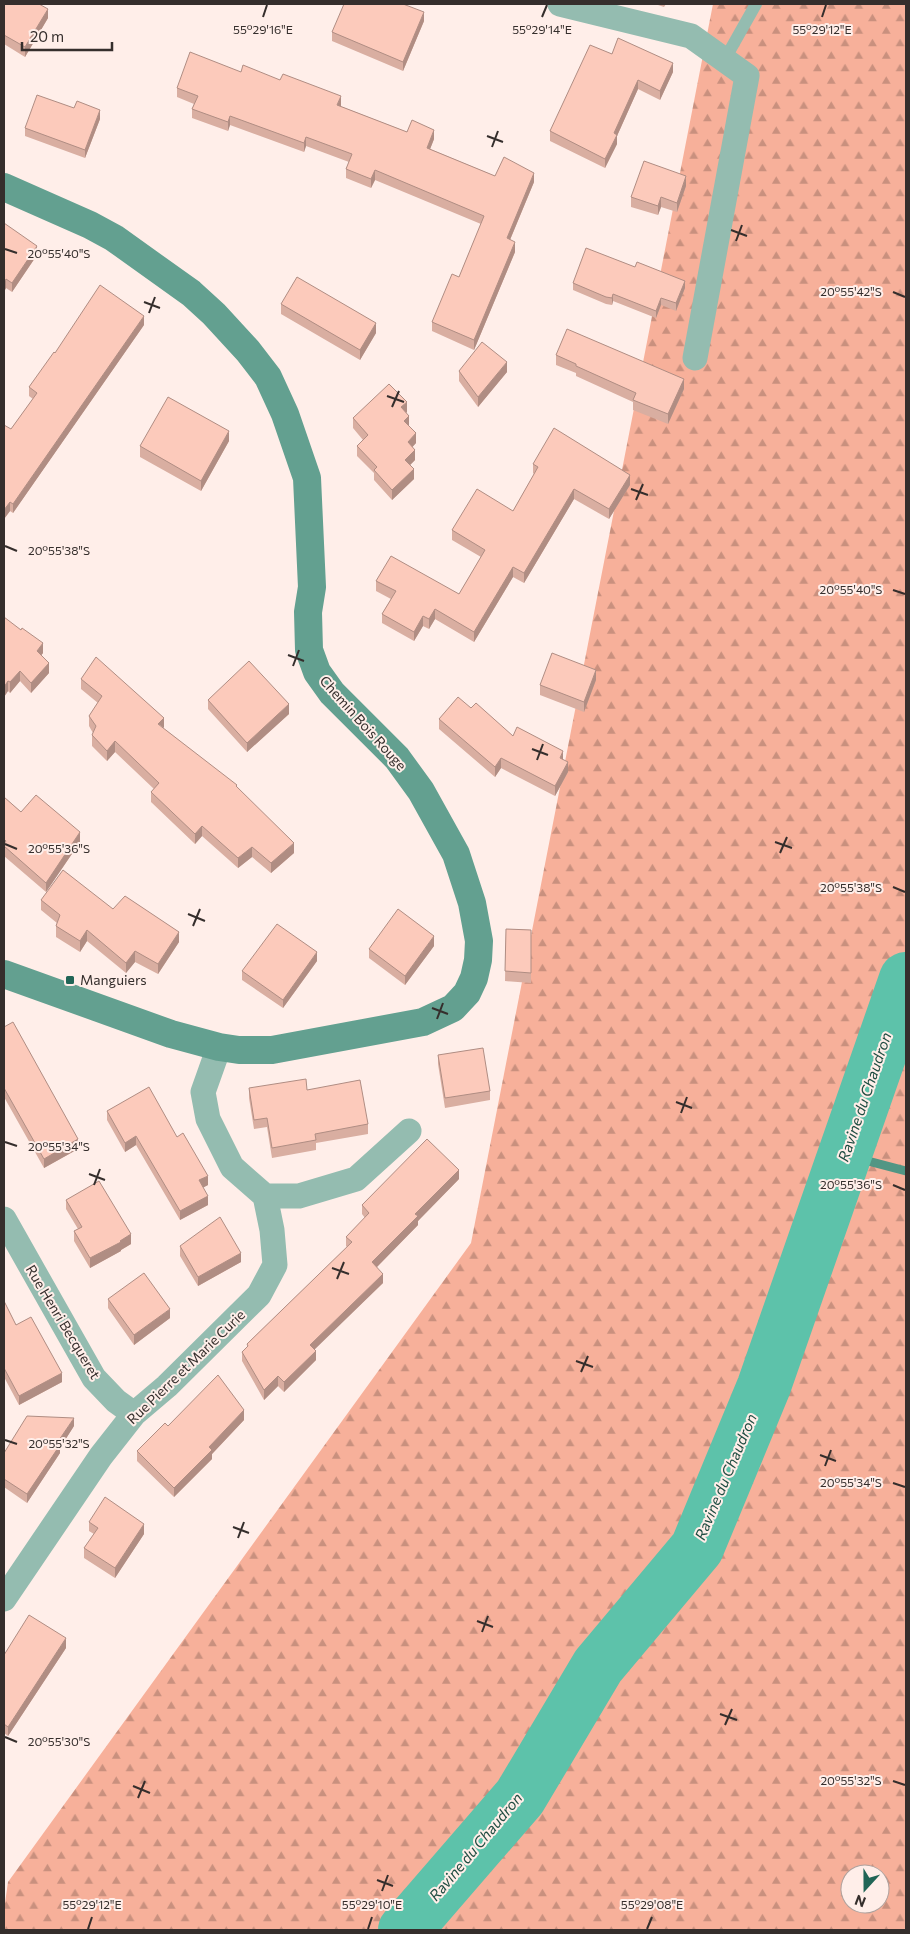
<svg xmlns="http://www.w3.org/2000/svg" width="910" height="1934" viewBox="0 0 910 1934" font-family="Commissioner,sans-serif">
<defs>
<pattern id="forest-firs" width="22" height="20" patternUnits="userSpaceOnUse" patternTransform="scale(1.25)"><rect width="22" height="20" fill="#f7b09a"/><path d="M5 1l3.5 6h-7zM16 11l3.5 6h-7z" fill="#c9907e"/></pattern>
</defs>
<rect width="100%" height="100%" fill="#ffeee9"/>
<path fill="url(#forest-firs)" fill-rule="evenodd" d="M713 4H906V1930H4V1910L8 1882 471 1243ZM850 1874H880V1904H850Z"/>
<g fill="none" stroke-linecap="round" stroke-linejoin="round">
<path stroke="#519684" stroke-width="9" d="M845 1155 906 1171"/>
<path stroke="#5dc2aa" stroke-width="54" d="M405 1930 520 1797 598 1666 697 1548 764 1386 906 979"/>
<path stroke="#94bcb0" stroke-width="12" d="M725 59 756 4"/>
<path stroke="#94bcb0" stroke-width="25" d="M560 4 691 36 747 76 695 358
M265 1196H299L356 1179 409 1131
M4 1219 94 1378 116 1401 134 1414
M4 1599 101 1456 134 1414 167 1386 259 1295 275 1265 272 1230 265 1196 232 1167 208 1119 203 1092 219 1047"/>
<path stroke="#63a090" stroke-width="28" d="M4 187 90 225 114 238 191 293 214 314 248 351 268 377 285 414 307 478 312 587 308 612 309 650 317 672 332 693 397 758 421 791 456 854 472 903 479 941 478 960 474 978 467 993 453 1008 423 1022 272 1050H239L219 1047 171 1034 4 974"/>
</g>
<path fill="#d9aea1" d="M4 4 48 18 25 57 4 44Z
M655 4H666L664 7Z
M424 21 403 71 332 41V32Z
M612 54 673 72 660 100 638 89 617 136V144L605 168 550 141V131Z
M241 72 341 106H340L407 132 434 139 430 149 495 176 534 182 510 240 515 252 474 350 432 331V322L459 277 481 224 375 180 371 188 346 178V169L349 162 306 146 304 152 230 125 228 131 192 118V109L194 104 177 97V88Z
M100 119 85 158 25 136V128Z
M686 186 677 212 661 207 658 215 631 207V197Z
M4 223 37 255 12 292 6 288 4 292Z
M573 283 685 288 676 311 661 305 656 318 613 301 612 305 606 304 573 290Z
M281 304 376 333 360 360 281 314Z
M144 325 22 500 13 513 10 511 4 519 11 429 33 399 29 396V387L55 353Z
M556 355 684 389 668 424 633 410V402L576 376V373L556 365Z
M459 371 507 372 478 407 459 381Z
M407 412 406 413 409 426 416 443 412 447 415 460 410 465 414 479 392 500 374 480V473L357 456V446L363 440 353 428V418Z
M229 441 201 491 140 457V446Z
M533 464 630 485 609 519 574 499 524 583 513 577 474 642 435 619 429 629 423 626 414 641 382 623V614L391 599 376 591V581L459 594 481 557 452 540V530L513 511 534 474 533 473Z
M4 617 43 653 41 655 49 673 31 693 20 681 10 693 8 691 4 697Z
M81 679 163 728 237 787 294 853 271 873 252 857 238 868 202 836 195 844 151 802V792L154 789 115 752 107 761 92 746V735L93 733 89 726V716L98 703 81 689Z
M596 680 584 712 540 695V685Z
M208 700 289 714 247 752 208 709Z
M471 708 513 736 563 759 568 772 555 796 501 768 495 777 439 729V719Z
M4 797 21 812 80 842 46 892 4 856Z
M41 900 113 909 179 942 158 974 135 962 126 973 87 941 80 952 56 937V926L57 923 41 910Z
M506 929 531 930V983L505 981Z
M434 946 405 985 369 958V949Z
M317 961 283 1008 242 980V971Z
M4 1027 78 1149 44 1168 4 1097Z
M438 1055 490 1091V1100L445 1108 438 1064Z
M249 1088 307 1090 368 1124V1134L316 1143V1150L272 1158 267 1127 254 1129 249 1098Z
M107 1111 177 1137 208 1185 203 1187 208 1205 180 1220 136 1145 125 1152 107 1120Z
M459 1179 418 1221V1225L377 1267 383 1283 314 1349 316 1360 284 1392 278 1386 264 1400 242 1361V1352L247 1347V1344L347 1247 346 1246V1237L365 1218 362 1214V1205Z
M66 1200 131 1244 121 1250V1251L90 1268 74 1241V1231L78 1229 66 1209Z
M180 1246 241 1262 198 1286 180 1256Z
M108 1299 170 1318 134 1345 108 1308Z
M4 1301 16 1325 62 1382 19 1405 4 1377Z
M244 1420 212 1454V1459L174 1497 137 1461V1451L168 1426Z
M74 1426 60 1448V1453L27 1503 4 1487V1453Z
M89 1522 144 1534 115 1578 84 1558V1548L94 1534 89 1531Z
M66 1648 8 1736 4 1733V1655Z"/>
<path fill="#b08d83" d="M48 9V18L25 57V47Z
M424 12V21L403 71V62Z
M673 63V72L660 100V91Z
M638 80V89L617 136V144L605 168V159L614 133Z
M341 96V106L337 115V105Z
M100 110V119L85 158V150Z
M230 116V125L228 131V122Z
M434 130V139L427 157V148Z
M306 137V146L304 152V143Z
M375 170V180L371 188V179Z
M534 173V182L507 247V238Z
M686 176V186L677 212V203Z
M661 197V207L658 215V206Z
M515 242V252L474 350V340Z
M37 246V255L12 292V283Z
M6 279V288L4 292V283Z
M685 281V288L676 311V303Z
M613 294V301L612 305V298Z
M661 298V305L656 318V311Z
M144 316V325L13 513V504Z
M376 323V333L360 360V350Z
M507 362V372L478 407V397Z
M684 379V389L668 424V414Z
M407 402V412L401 417V407Z
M409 416V426L404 421Z
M229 431V441L201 491V481Z
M416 433V443L408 452V442Z
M415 450V460L405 470V460Z
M414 469V479L392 500V490Z
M630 475V485L609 519V509Z
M574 489V499L524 583V573Z
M10 502V511L4 519V510Z
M513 567V577L474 642V632Z
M435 609V619L429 629V619Z
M423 616V626L414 641V632Z
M43 643V653L37 661V651Z
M49 663V673L31 693V683Z
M596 670V680L584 712V702Z
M20 671V681L10 693V682Z
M8 681V691L4 697V687Z
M289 704V714L247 752V743Z
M164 718V728L158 724Z
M115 741V752L107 761V751Z
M563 751V761L560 758Z
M501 758V768L495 777V767Z
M568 762V772L555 796V786Z
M202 826V836L195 844V834Z
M80 832V842L46 892V883Z
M294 843V853L271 873V863Z
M252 847V857L238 868V858Z
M87 930V941L80 952V941Z
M179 932V942L158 974V964Z
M434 936V946L405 985V976Z
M135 951V962L126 973V963Z
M317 952V961L283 1008V1000Z
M136 1136V1145L125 1152V1143Z
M78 1139V1149L44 1168V1159Z
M459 1170V1179L418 1221V1225L372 1272V1262L415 1214Z
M208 1176V1185L199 1190V1180Z
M208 1196V1205L180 1220V1211Z
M131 1234V1244L121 1250V1251L90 1268V1258Z
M241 1253V1262L198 1286V1277Z
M383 1274V1283L310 1354V1345Z
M170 1309V1318L134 1345V1335Z
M316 1351V1360L284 1392V1382Z
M62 1373V1382L19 1405V1396Z
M278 1376V1386L264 1400V1390Z
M244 1410V1420L212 1454V1459L174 1497V1488L209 1447Z
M74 1418V1426L60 1448V1453L27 1503V1494L57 1443Z
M144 1524V1534L115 1578V1568Z
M66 1638V1648L8 1736V1727Z"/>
<path fill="#fccabb" stroke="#b08d83" d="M4 4H39L48 9 25 47 4 35Z
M344 4H403L424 12 403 62 332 32Z
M618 38 673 63 660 91 638 80 614 133 617 135 605 159 550 131 590 45 612 54Z
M190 52 241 72 243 65 280 80 283 74 341 96 337 105 407 132 412 120 434 130 427 148 495 176 504 157 534 173 507 238 515 242 474 340 432 322 452 274 459 277 484 216 375 170 371 179 346 169 352 154 306 137 304 143 230 116 228 122 192 109 198 96 177 88Z
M37 95 74 108 77 101 100 110 85 150 25 128Z
M644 161 686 176 677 203 661 197 658 206 631 197Z
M4 223 37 246 12 283 6 279 4 283Z
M586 248 635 267 637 262 685 281 676 303 661 298 656 311 613 294 612 298 606 297 573 283Z
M297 277 376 323 360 350 281 304Z
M100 285 144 316 22 491 13 504 10 502 4 510V425L11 429 37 393 29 387 54 352 55 353Z
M567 329 684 379 668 414 633 400 636 393 576 366V364L556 355Z
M482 342 507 362 478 397 459 371Z
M389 384 407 402 401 407 409 416 404 421 416 433 408 442 415 450 405 460 414 469 392 490 374 470 377 467 357 446 368 435 353 418Z
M168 397 229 431 201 481 140 446Z
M554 428 630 475 609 509 574 489 524 573 513 567 474 632 435 609 429 619 423 616 414 632 382 614 396 591 376 581 391 556 459 594 485 550 452 530 477 489 513 511 538 467 533 464Z
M4 617 21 630 22 628 43 643 37 651 49 663 31 683 20 671 10 682 8 681 4 687Z
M552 653 596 670 584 702 540 685Z
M96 657 164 718 158 724 237 785 236 786 294 843 271 863 252 847 238 858 202 826 195 834 151 792 159 783 115 741 107 751 92 735 96 726 89 716 102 696 81 679Z
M249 661 289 704 247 743 208 700Z
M458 697 471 708 476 703 513 736 517 727 563 751 560 758 568 762 555 786 501 758 495 767 439 719Z
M36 795 80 832 46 883 4 846V844L6 841 4 839V797L21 812Z
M63 870 113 909 125 896 179 932 158 964 135 951 126 963 87 930 80 941 56 926 60 915 41 900Z
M398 909 434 936 405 976 369 949Z
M277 924 317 952 283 1000 242 971Z
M506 929 531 930V973L505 971Z
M13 1022 78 1139 44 1159 4 1088V1027Z
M483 1048 490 1091 445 1098 438 1055Z
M306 1079 307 1090 360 1080 368 1124 315 1134 316 1140 272 1148 267 1118 254 1120 249 1088Z
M149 1087 177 1137 183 1133 208 1176 199 1180 208 1196 180 1211 136 1136 125 1143 107 1111Z
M427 1139 459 1170 415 1214 418 1216 372 1262 383 1274 310 1345 316 1351 284 1382 278 1376 264 1390 242 1352 248 1346 247 1344 352 1242 346 1237 369 1213 362 1205Z
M99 1181 131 1234 120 1241 121 1242 90 1258 74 1231 82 1227 66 1200Z
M220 1217 241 1253 198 1277 180 1246Z
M144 1273 170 1309 134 1335 108 1299Z
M4 1301 16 1325 31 1317 62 1373 19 1396 4 1368Z
M218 1375 244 1410 209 1447 212 1450 174 1488 137 1451 165 1423 168 1426Z
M27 1416 74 1418 57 1443 60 1445 27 1494 4 1479V1453Z
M105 1497 144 1524 115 1568 84 1548 98 1528 89 1522Z
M29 1615 66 1638 8 1727 4 1724V1655Z"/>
<path fill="none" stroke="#352e2c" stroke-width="2" d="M263 17 267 5M542 17 547 5M822 17 826 5M487 136 503 142M492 147 498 131M731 230 747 236M736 241 742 225M5 249 17 253M893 292 905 297M144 302 160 308M149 313 155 297M387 396 404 402M392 407 399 391M631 489 648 495M636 500 643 484M5 546 17 551M893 590 905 594M288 655 304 661M293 666 299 650M532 749 548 755M537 760 543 744M775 842 792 848M5 844 17 849M780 853 787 837M893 887 905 892M188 914 205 921M193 926 200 909M432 1008 448 1014M437 1019 443 1003M676 1102 692 1108M681 1113 687 1097M5 1142 17 1146M89 1174 105 1180M94 1185 100 1169M893 1185 905 1190M332 1268 349 1274M337 1279 344 1262M576 1361 593 1367M581 1372 588 1356M5 1440 17 1444M820 1455 836 1461M825 1466 831 1450M893 1483 905 1487M233 1527 249 1533M238 1538 244 1522M477 1621 493 1627M482 1632 488 1616M720 1714 737 1720M725 1725 732 1709M5 1737 17 1742M893 1781 905 1785M133 1786 150 1793M138 1798 145 1781M377 1880 393 1886M382 1891 388 1875M88 1929 92 1917M368 1929 372 1917M647 1929 652 1917"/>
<rect fill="#216556" stroke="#ffeee9" stroke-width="2" x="65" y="975" width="10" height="10" rx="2.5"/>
<g text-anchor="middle" stroke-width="4" stroke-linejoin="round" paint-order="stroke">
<g font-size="14" fill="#352e2c" stroke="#ffeee9">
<text transform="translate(363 723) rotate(48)" y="5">Chemin Bois Rouge</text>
<text transform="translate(63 1322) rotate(59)" y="5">Rue Henri Becqueret</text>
<text transform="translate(186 1367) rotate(-44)" y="5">Rue Pierre et Marie Curie</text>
</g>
<g font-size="14" fill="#352e2c" stroke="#ffeee9" text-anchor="start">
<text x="80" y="985">Manguiers</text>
</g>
<g font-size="15" font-style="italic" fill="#204d42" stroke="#ffeee9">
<text transform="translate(865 1097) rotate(-71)" y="5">Ravine du Chaudron</text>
<text transform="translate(726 1477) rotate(-67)" y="5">Ravine du Chaudron</text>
<text transform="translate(476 1847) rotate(-50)" y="5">Ravine du Chaudron</text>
</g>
</g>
<g font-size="12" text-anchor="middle" fill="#352e2c" stroke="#ffeee9" stroke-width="4" stroke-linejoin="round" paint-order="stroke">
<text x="822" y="34">55°29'12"E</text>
<text x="263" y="34">55°29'16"E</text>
<text x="542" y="34">55°29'14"E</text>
<text x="59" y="258">20°55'40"S</text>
<text x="851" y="296">20°55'42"S</text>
<text x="59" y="555">20°55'38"S</text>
<text x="851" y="594">20°55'40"S</text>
<text x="59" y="853">20°55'36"S</text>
<text x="851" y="892">20°55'38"S</text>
<text x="59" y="1151">20°55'34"S</text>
<text x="851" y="1189">20°55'36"S</text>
<text x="59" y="1448">20°55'32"S</text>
<text x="851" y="1487">20°55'34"S</text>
<text x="59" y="1746">20°55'30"S</text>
<text x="851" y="1785">20°55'32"S</text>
<text x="92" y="1909">55°29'12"E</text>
<text x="372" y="1909">55°29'10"E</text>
<text x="652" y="1909">55°29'08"E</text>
</g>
<rect width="910" height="1934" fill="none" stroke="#352e2c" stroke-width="10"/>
<g transform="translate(865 1889) rotate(201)"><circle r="24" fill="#ffeee9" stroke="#aea19d"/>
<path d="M0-4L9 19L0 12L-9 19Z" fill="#216556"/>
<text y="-8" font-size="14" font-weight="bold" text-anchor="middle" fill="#352e2c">N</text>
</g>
<path d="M22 42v8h90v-8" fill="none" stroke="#352e2c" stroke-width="2.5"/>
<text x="30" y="42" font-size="15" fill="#352e2c" stroke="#ffeee9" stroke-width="4" paint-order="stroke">20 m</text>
</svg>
